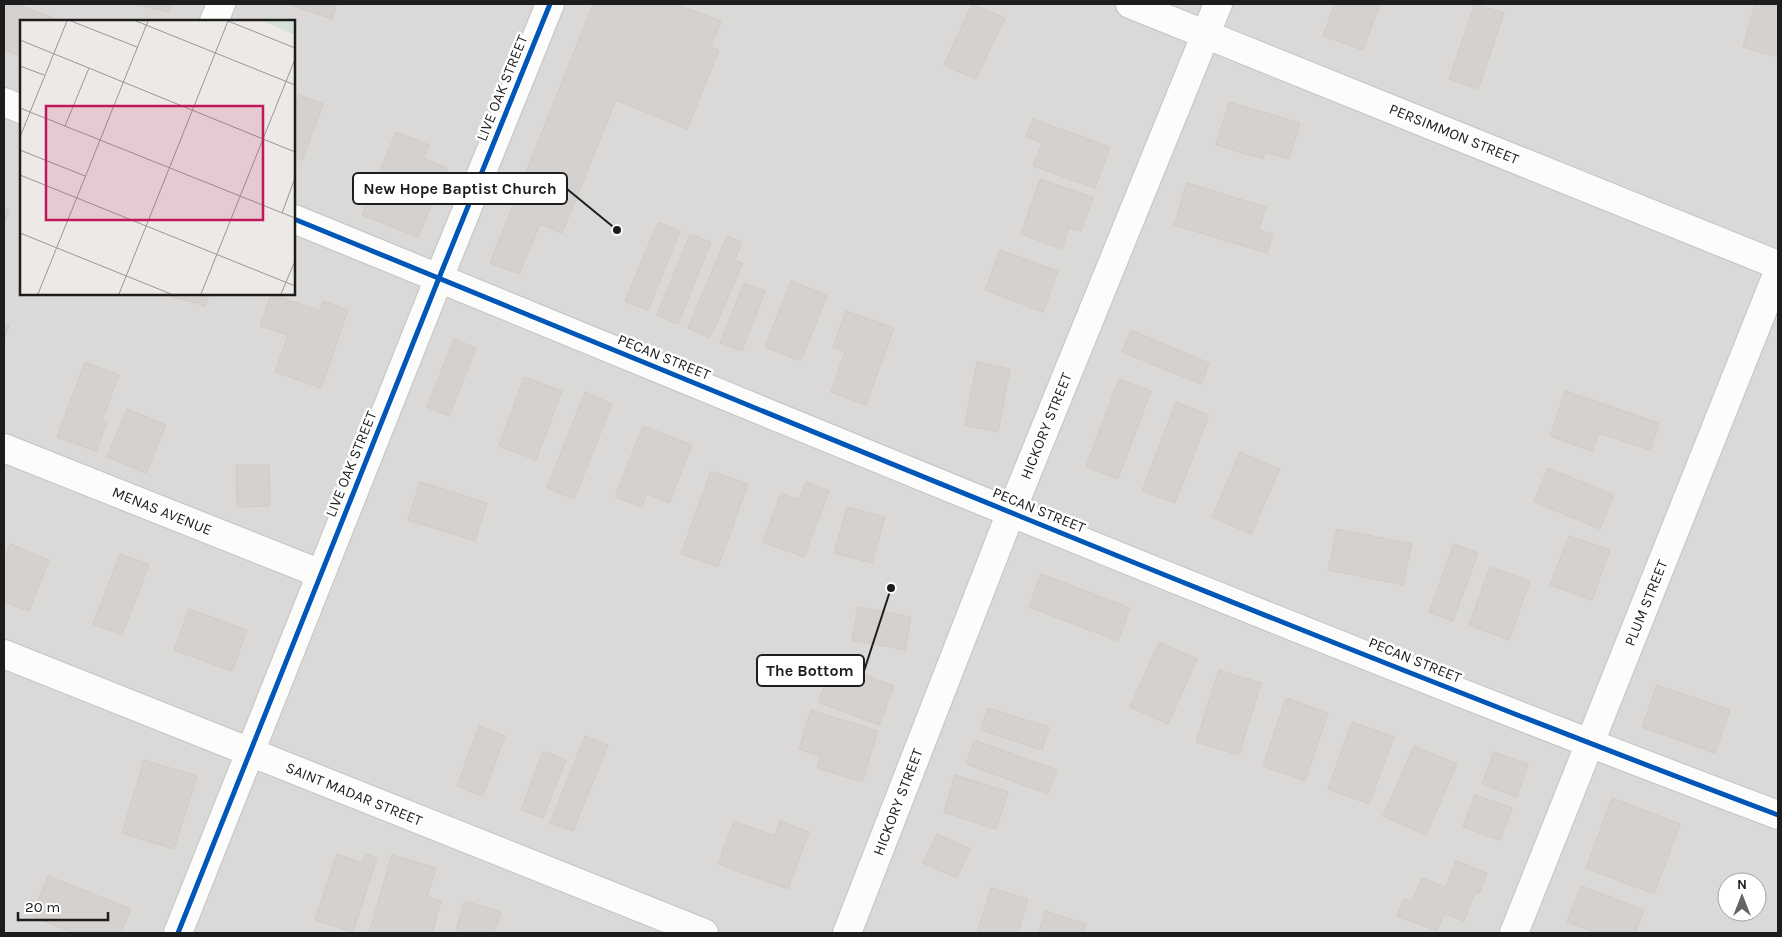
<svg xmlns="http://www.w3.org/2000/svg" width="1782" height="937" viewBox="0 0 1782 937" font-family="Karla,sans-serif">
<rect width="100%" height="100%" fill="#ece9e6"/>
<path fill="#dbd9d7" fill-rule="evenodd" d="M4 4H1778V933H4ZM21 21H294V294H21ZM1727 882H1757V912H1727Z"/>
<path fill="#d4d1cf" stroke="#cfcbc7" d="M4 4H15L62 21H21V56L4 50Z
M133 4H171L169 12Z
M289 4H337L332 19Z
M593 4H676L721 21 711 47 719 50 687 129 616 100 562 233 540 224 519 274 490 263Z
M972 4 1005 18 976 79 944 65Z
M1335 4H1380L1363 50 1323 36Z
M1475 4 1504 13 1478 89 1449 79Z
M1755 4H1771L1778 6V57L1743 47Z
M299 95 323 104 302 160 294 156V108Z
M1229 102 1300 123 1289 159 1265 152 1263 159 1216 145Z
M1033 119 1110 147 1095 188 1033 166 1042 143 1026 137Z
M396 132 429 145 423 158 447 168 418 237 362 215Z
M1040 179 1093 197 1081 231 1069 228 1062 249 1021 234Z
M1187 183 1266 207 1259 230 1273 234 1267 253 1174 225Z
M4 208 9 210 4 223Z
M658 222 680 231 648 310 625 301Z
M690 234 711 242 678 324 657 315Z
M727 236 742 242 735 260 743 263 710 338 688 328Z
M1000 250 1058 271 1043 312 985 290Z
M791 281 827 295 801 361 765 347Z
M744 283 765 291 742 351 720 343Z
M163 294H209L205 306Z
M271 294 320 311 323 301 348 310 321 388 275 372 288 335 260 326Z
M846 311 894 328 866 405 831 392 845 351 833 347Z
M4 324 9 325 4 341Z
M1131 330 1209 363 1201 384 1122 352Z
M454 339 476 348 449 416 427 407Z
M85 362 119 375 102 420 107 422 96 451 57 437Z
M977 362 1010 369 998 432 965 425Z
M524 377 562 391 536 460 499 446Z
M1119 379 1151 391 1118 479 1086 467Z
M1565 391 1659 423 1650 450 1599 433 1592 451 1550 436Z
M585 392 612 404 574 499 547 488Z
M1176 402 1209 415 1175 503 1142 491Z
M127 409 166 425 146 473 107 457Z
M643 426 692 445 669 503 646 494 642 507 615 497Z
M1240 452 1280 469 1251 534 1212 517Z
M236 465H269L270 506 237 507Z
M1548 468 1614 495 1600 529 1534 502Z
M711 471 748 484 718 567 681 554Z
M420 482 487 503 475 541 408 520Z
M806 482 829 491 804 557 763 542 781 493 799 500Z
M847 507 885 517 872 563 834 553Z
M1337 529 1412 544 1403 585 1328 570Z
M1569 536 1610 550 1592 600 1550 585Z
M10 544 49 560 29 611 4 602V561Z
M1454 544 1478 553 1453 621 1429 612Z
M120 554 149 565 122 635 93 624Z
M1490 567 1530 581 1509 640 1469 625Z
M1041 574 1130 608 1118 641 1029 607Z
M858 607 911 617 905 650 852 640Z
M189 609 247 630 232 671 174 650Z
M1159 642 1197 659 1168 724 1130 707Z
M833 663 894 686 879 725 818 702Z
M1219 670 1261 683 1239 755 1196 742Z
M1657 685 1730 710 1715 753 1642 727Z
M1286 698 1328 713 1305 781 1263 766Z
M988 708 1049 727 1042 750 981 730Z
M811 710 878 731 862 782 817 768 821 756 799 749Z
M1352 722 1394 737 1369 804 1328 789Z
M479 726 505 736 483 796 457 786Z
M585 736 608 745 573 831 550 823Z
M974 740 1057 770 1048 794 966 764Z
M1414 746 1457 764 1426 835 1383 816Z
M543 751 566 760 543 818 521 810Z
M1494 752 1528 764 1517 797 1482 784Z
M144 760 197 776 174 849 122 833Z
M955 775 1008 792 996 829 944 812Z
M1475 795 1512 808 1500 840 1463 827Z
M1612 798 1680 824 1654 894 1586 868Z
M734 821 775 836 780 821 809 832 788 889 718 864Z
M937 834 970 849 957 878 923 863Z
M337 854 363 863 366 854 377 858 353 932 315 920Z
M392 855 436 868 427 897 441 901 432 933H369Z
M1456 861 1487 873 1479 894 1475 892 1464 921 1444 913 1437 931 1397 916 1404 899 1412 902 1422 878 1446 887Z
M48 876 131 909 121 933H74L32 916Z
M1581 886 1644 910 1635 933H1597L1567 922Z
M991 888 1028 899 1018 933H977Z
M465 901 501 912 494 933H455Z
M1045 911 1086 924 1083 933H1039Z"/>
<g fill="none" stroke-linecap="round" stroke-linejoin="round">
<defs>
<path id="minor" d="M1130 4 1778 265
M214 21 221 4
M4 102 21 109
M294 219C787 420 1279 627 1778 815
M4 448 321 574
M4 654 704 933
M178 933 439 278 550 4
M847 933 1011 512 1218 4
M1514 933 1778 272"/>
</defs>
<use href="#minor" stroke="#c4c3c2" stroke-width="30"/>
<use href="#minor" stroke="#fcfcfb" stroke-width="28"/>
<defs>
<path id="cycleway" d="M294 219C787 420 1279 627 1778 815
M178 933 439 278 550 4"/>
</defs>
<use href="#cycleway" stroke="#fff" stroke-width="8"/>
<use href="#cycleway" stroke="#0057b8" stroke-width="5"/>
</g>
<g text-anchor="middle" stroke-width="5" stroke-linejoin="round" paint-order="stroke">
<g font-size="15" fill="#1d1d1d" stroke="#fff">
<text transform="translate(502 88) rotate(-68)" y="5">LIVE OAK STREET</text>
<text transform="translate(1454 134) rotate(22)" y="5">PERSIMMON STREET</text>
<text transform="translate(664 357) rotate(22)" y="5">PECAN STREET</text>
<text transform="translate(1046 426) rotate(-68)" y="5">HICKORY STREET</text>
<text transform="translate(351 464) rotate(-68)" y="5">LIVE OAK STREET</text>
<text transform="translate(1039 510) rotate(22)" y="5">PECAN STREET</text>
<text transform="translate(162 511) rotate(22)" y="5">MENAS AVENUE</text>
<text transform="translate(1646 603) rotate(-68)" y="5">PLUM STREET</text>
<text transform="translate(1415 660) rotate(22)" y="5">PECAN STREET</text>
<text transform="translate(354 794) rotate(22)" y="5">SAINT MADAR STREET</text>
<text transform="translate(898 802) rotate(-69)" y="5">HICKORY STREET</text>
</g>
</g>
<g transform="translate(20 20)">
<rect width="275" height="275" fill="#ece9e6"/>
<path d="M245 1H275V15L245 2Z" fill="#d3e2d9"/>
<path fill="none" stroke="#999796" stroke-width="1" d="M51 1 117 27M116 1 275 65M0 20 275 132M0 46 24 55M0 88 275 198M45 106 69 48M0 117 47 1M0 130 65 156M0 155 275 266M262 193 275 158M0 213 151 274M18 274 128 1M99 274 208 1 275 28M181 274 275 39M261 274 275 241"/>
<path fill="#c2185b" fill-opacity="0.15" stroke="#c2185b" stroke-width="2.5" d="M26 86H243V200H26Z"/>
<rect width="275" height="275" fill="none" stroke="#1d1d1d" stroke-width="2.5"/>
</g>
<path fill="none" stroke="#1d1d1d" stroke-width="2" d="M617 230L567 189M891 588L864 671"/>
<g fill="#1d1d1d" stroke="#fff" stroke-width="2">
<circle cx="617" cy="230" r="5"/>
<circle cx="891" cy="588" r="5"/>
</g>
<g fill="#fff" stroke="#1d1d1d" stroke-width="2">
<rect x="353" y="173" width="214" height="31" rx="5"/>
<rect x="757" y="655" width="107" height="31" rx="5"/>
</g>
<g font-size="16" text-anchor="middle" font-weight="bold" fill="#1d1d1d">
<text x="460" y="194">New Hope Baptist Church</text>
<text x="810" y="676">The Bottom</text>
</g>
<rect width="1782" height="937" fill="none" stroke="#1d1d1d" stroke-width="10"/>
<g transform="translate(1742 897)"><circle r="24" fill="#ffffff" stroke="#a5a5a5"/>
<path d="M0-4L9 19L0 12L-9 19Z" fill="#656463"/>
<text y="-8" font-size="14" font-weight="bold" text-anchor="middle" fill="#1d1d1d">N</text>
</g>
<path d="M18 912v8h90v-8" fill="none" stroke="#1d1d1d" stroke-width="2.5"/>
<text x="25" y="912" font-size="15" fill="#1d1d1d" stroke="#ffffff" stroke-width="4" paint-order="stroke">20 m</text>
</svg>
